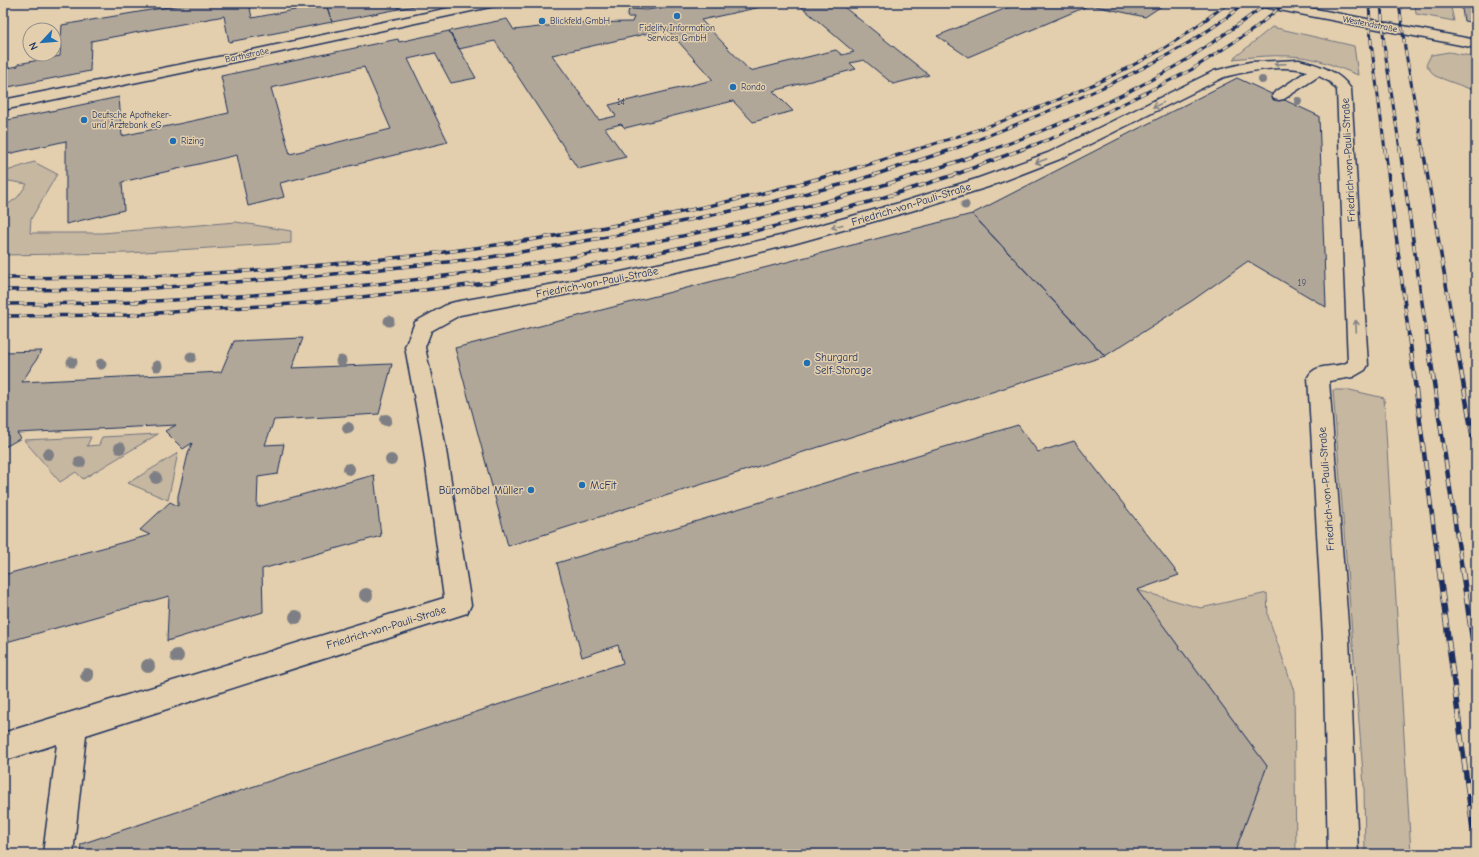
<svg xmlns="http://www.w3.org/2000/svg" width="1479" height="857" viewBox="0 0 1479 857" font-family="'Comic Neue',sans-serif">
<rect width="100%" height="100%" fill="#e3cfad"/>
<filter id="ink" filterUnits="userSpaceOnUse"><feTurbulence type="fractalNoise" baseFrequency=".025" numOctaves="2"/><feDisplacementMap in="SourceGraphic" scale="8" xChannelSelector="R" yChannelSelector="G"/><feConvolveMatrix kernelMatrix="1 2 1 2 8 2 1 2 1" color-interpolation-filters="sRGB"/></filter>
<g filter="url(#ink)">
<path fill="#c6b7a1" stroke="#707380" d="M1415 3H1450L1454 21 1416 14Z
M1272 27 1354 46 1358 75C1345 70 1331 64 1317 60 1292 53 1259 56 1233 59Z
M1449 52 1476 57V89H1470L1435 76 1426 65 1431 55Z
M34 162 57 174 31 219 30 233H102L236 222 291 231V243L128 253 3 255V208L18 197 27 184 3 180 4 172Z
M1333 390H1350L1384 398 1411 854H1365L1364 786Z
M158 434 83 479 76 472 60 482 24 440 91 437 87 446 99 445 102 437Z
M178 453 168 500 128 483Z
M1137 590 1201 608 1267 593 1268 616 1294 691 1296 854H1234L1267 766Z"/>
<path fill="#b1a799" stroke="#1b2f5e" fill-rule="evenodd" d="M192 3H249L252 18 326 4 332 22 229 42 224 16 91 41 90 71 3 88V69L18 66V64L60 56 62 25Z
M293 3H307L308 7 294 10Z
M331 3H396L399 9 332 22 326 4Z
M396 3H431L399 9Z
M688 3H779L701 20 750 71 836 50 842 55 854 52 797 3H839L929 75 893 84 864 60 850 63 856 69 773 91 793 111 753 122 733 101 625 128 621 124 605 128 626 157 578 169 495 41 459 49 449 31 507 19 514 30 573 23 632 22 634 17H627L629 9 647 10ZM667 29 713 80 609 105 616 116 599 120 552 55Z
M1019 3H1166L1145 17 1090 5 968 57 937 36Z
M1461 3H1476V23L1464 21Z
M449 31 476 78 451 83 435 53 408 59 448 142 280 183 284 197 248 206 237 155 122 182 124 210 66 224V141L3 155V121L119 97 122 136 229 113 221 76 398 39 399 42ZM364 67 391 129 290 154 271 88Z
M1237 78 1319 116 1326 307 1248 261 1193 300 1105 356 972 214Z
M972 214 1105 356 508 546 455 348Z
M303 338 292 368 392 364 379 414 274 420 265 445 284 444 278 474 258 477 257 507 374 475 381 536 262 569 263 612 167 641 169 596 3 643V575L150 535 140 530 170 502 178 506V496L188 454 192 443 183 449 165 431 176 425 17 433 21 438 3 448V352L42 351 22 382 221 372 234 341Z
M1018 425 1038 452 1074 441 1179 575 1137 590 1267 766 1234 854H80L81 844 623 663 618 645 582 657 557 563Z"/>
<g fill="none" stroke-linecap="round" stroke-linejoin="round">
<defs>
<path id="minor" d="M472 3H497L495 6 490 7 253 58 3 110V100L253 50Z
M1257 3H1284L1476 40V48L1264 7 1259 6Z
M1299 60C1319 65 1339 71 1351 89L1368 365 1365 370 1353 377 1329 381 1349 637 1358 854H1328L1323 637 1308 377C1316 362 1335 369 1348 362L1337 90 1330 82 1319 76 1284 99 1279 100 1274 99 1272 96 1274 93 1307 71C1284 64 1247 71 1224 77L1060 159 988 187 911 211 793 244 708 265 621 284 460 315 431 331 425 347 444 438 471 605 467 613 86 735 73 854H43L57 744 3 761V733L444 598 422 438 405 347 415 322 448 304 455 302 621 272 708 253 784 235 899 203 976 179 1048 153 1214 71 1250 62Z"/>
</defs>
<use href="#minor" stroke="#1b2f5e" stroke-width="3"/>
<use href="#minor" fill="#e3cfad" fill-rule="evenodd"/>
<defs>
<path id="rail-far3" d="M1369 3 1371 42 1385 150
M1381 3 1384 45 1400 150
M1399 3 1405 48 1423 150
M915 150C1002 123 1087 93 1166 47 1187 34 1208 18 1228 3
M951 150C1000 131 1049 112 1097 90 1149 66 1201 40 1245 3
M991 150C1058 126 1125 97 1186 60 1214 42 1241 23 1268 3
M1020 150 1058 136 1191 70 1254 29 1285 3"/>
<path id="rail-far2" d="M1385 149 1409 337
M1400 149 1427 337
M1423 149 1455 337
M3 278C51 277 99 278 148 276 408 266 670 229 918 149
M3 290 140 289 315 276 485 258 619 235 759 205 852 182 954 149
M3 304C47 303 91 304 135 302 426 289 718 247 994 149
M3 316 127 315 307 303 487 283 628 259 773 227 869 202 957 174 1023 149"/>
<path id="rail-far1" d="M1409 336 1439 569
M1427 336 1462 569
M1455 336 1476 457"/>
<path id="rail" d="M1439 568 1476 852
M1462 568 1476 662"/>
</defs>
<use href="#rail-far3" stroke="#1b2f5e" stroke-width="3"/>
<use href="#rail-far2" stroke="#1b2f5e" stroke-width="3.5"/>
<use href="#rail-far1" stroke="#1b2f5e" stroke-width="4.5"/>
<use href="#rail" stroke="#1b2f5e" stroke-width="5.5"/>
<use href="#rail-far3" stroke="#e3cfad" stroke-width="2" stroke-dasharray="6" stroke-linecap="butt"/>
<use href="#rail-far2" stroke="#e3cfad" stroke-width="2.5" stroke-dasharray="8" stroke-linecap="butt"/>
<use href="#rail-far1" stroke="#e3cfad" stroke-width="3" stroke-dasharray="9" stroke-linecap="butt"/>
<use href="#rail" stroke="#e3cfad" stroke-width="4" stroke-dasharray="12" stroke-linecap="butt"/>
</g>
<g fill="#7e7f85">
<circle cx="1262" cy="80" r="4"/>
<circle cx="1298" cy="101" r="4"/>
<circle cx="965" cy="205" r="4.5"/>
<circle cx="389" cy="321" r="5.5"/>
<circle cx="191" cy="357" r="5.5"/>
<circle cx="341" cy="361" r="5.5"/>
<circle cx="72" cy="362" r="5.5"/>
<circle cx="101" cy="364" r="5.5"/>
<circle cx="157" cy="366" r="5.5"/>
<circle cx="386" cy="420" r="6"/>
<circle cx="348" cy="428" r="6"/>
<circle cx="120" cy="448" r="6"/>
<circle cx="48" cy="454" r="6"/>
<circle cx="391" cy="460" r="6"/>
<circle cx="80" cy="462" r="6"/>
<circle cx="349" cy="469" r="6"/>
<circle cx="156" cy="478" r="6"/>
<circle cx="366" cy="595" r="7"/>
<circle cx="296" cy="617" r="7"/>
<circle cx="177" cy="656" r="7"/>
<circle cx="148" cy="666" r="7"/>
<circle cx="87" cy="675" r="7"/>
</g>
<defs><path id="oneway-shaft" d="M-6 0H5M1.5-3L5.5 0L1.5 3" fill="none" stroke-width="1.6" stroke-linecap="round" stroke-linejoin="round"/></defs>
<g stroke="#7f7f86">
<use href="#oneway-shaft" transform="translate(1280 64) rotate(178)"/>
<use href="#oneway-shaft" transform="translate(1158 105) rotate(154)"/>
<use href="#oneway-shaft" transform="translate(1041 161) rotate(160)"/>
<use href="#oneway-shaft" transform="translate(837 226) rotate(165)"/>
<use href="#oneway-shaft" transform="translate(1356 326) rotate(-93)"/>
</g>
</g>
<g fill="#1f6fb2" stroke="#e3cfad" stroke-width="1.5">
<circle cx="677" cy="16" r="4"/>
<circle cx="542" cy="21" r="4"/>
<circle cx="733" cy="87" r="4"/>
<circle cx="84" cy="120" r="4"/>
<circle cx="173" cy="141" r="4"/>
<circle cx="807" cy="363" r="4"/>
<circle cx="582" cy="485" r="4"/>
<circle cx="531" cy="490" r="4"/>
</g>
<g text-anchor="middle" stroke-width="3" stroke-linejoin="round" paint-order="stroke">
<g font-size="9" fill="#1b2f5e" stroke="#e3cfad" text-anchor="start">
<text x="550" y="24">Blickfeld GmbH</text>
<text x="677" y="31" text-anchor="middle">Fidelity Information<tspan x="677" dy="10">Services GmbH</tspan></text>
<text x="741" y="90">Rondo</text>
<text x="92" y="118">Deutsche Apotheker-<tspan x="92" dy="10">und Ärztebank eG</tspan></text>
<text x="181" y="144">Rizing</text>
</g>
<g font-size="9" fill="#1b2f5e" stroke="#e3cfad">
<text transform="translate(1370 24) rotate(11)" y="3">Westendstraße</text>
<text transform="translate(247 55) rotate(-12)" y="3">Barthstraße</text>
</g>
<g font-size="9" fill="#404d6d">
<text x="621" y="105">14</text>
<text x="1302" y="286">19</text>
</g>
<g font-size="11" fill="#1b2f5e" stroke="#e3cfad">
<text transform="translate(1348 160) rotate(-93)" y="4">Friedrich-von-Pauli-Straße</text>
<text transform="translate(911 204) rotate(-17)" y="4">Friedrich-von-Pauli-Straße</text>
<text transform="translate(597 282) rotate(-11)" y="4">Friedrich-von-Pauli-Straße</text>
<text transform="translate(1326 489) rotate(-94)" y="4">Friedrich-von-Pauli-Straße</text>
<text transform="translate(386 627) rotate(-17)" y="4">Friedrich-von-Pauli-Straße</text>
</g>
<g font-size="11" fill="#1b2f5e" stroke="#e3cfad" text-anchor="start">
<text x="815" y="361">Shurgard<tspan x="815" dy="13">Self-Storage</tspan></text>
<text x="590" y="489">McFit</text>
<text x="523" y="494" text-anchor="end">Büromöbel Müller</text>
</g>
</g>
<rect width="1479" height="857" fill="none" stroke="#e3cfad" stroke-width="16"/>
<rect x="8" y="8" width="1463" height="841" fill="none" stroke="#1b2f5e" stroke-width="1.5" filter="url(#ink)"/>
<g transform="translate(42 42) rotate(244)"><circle r="19" fill="#e3cfad" stroke="#938f8d"/>
<path d="M0-3L7 15L0 10L-7 15Z" fill="#1f6fb2"/>
<text y="-6" font-size="11" font-weight="bold" text-anchor="middle" fill="#1b2f5e">N</text>
</g>
</svg>
